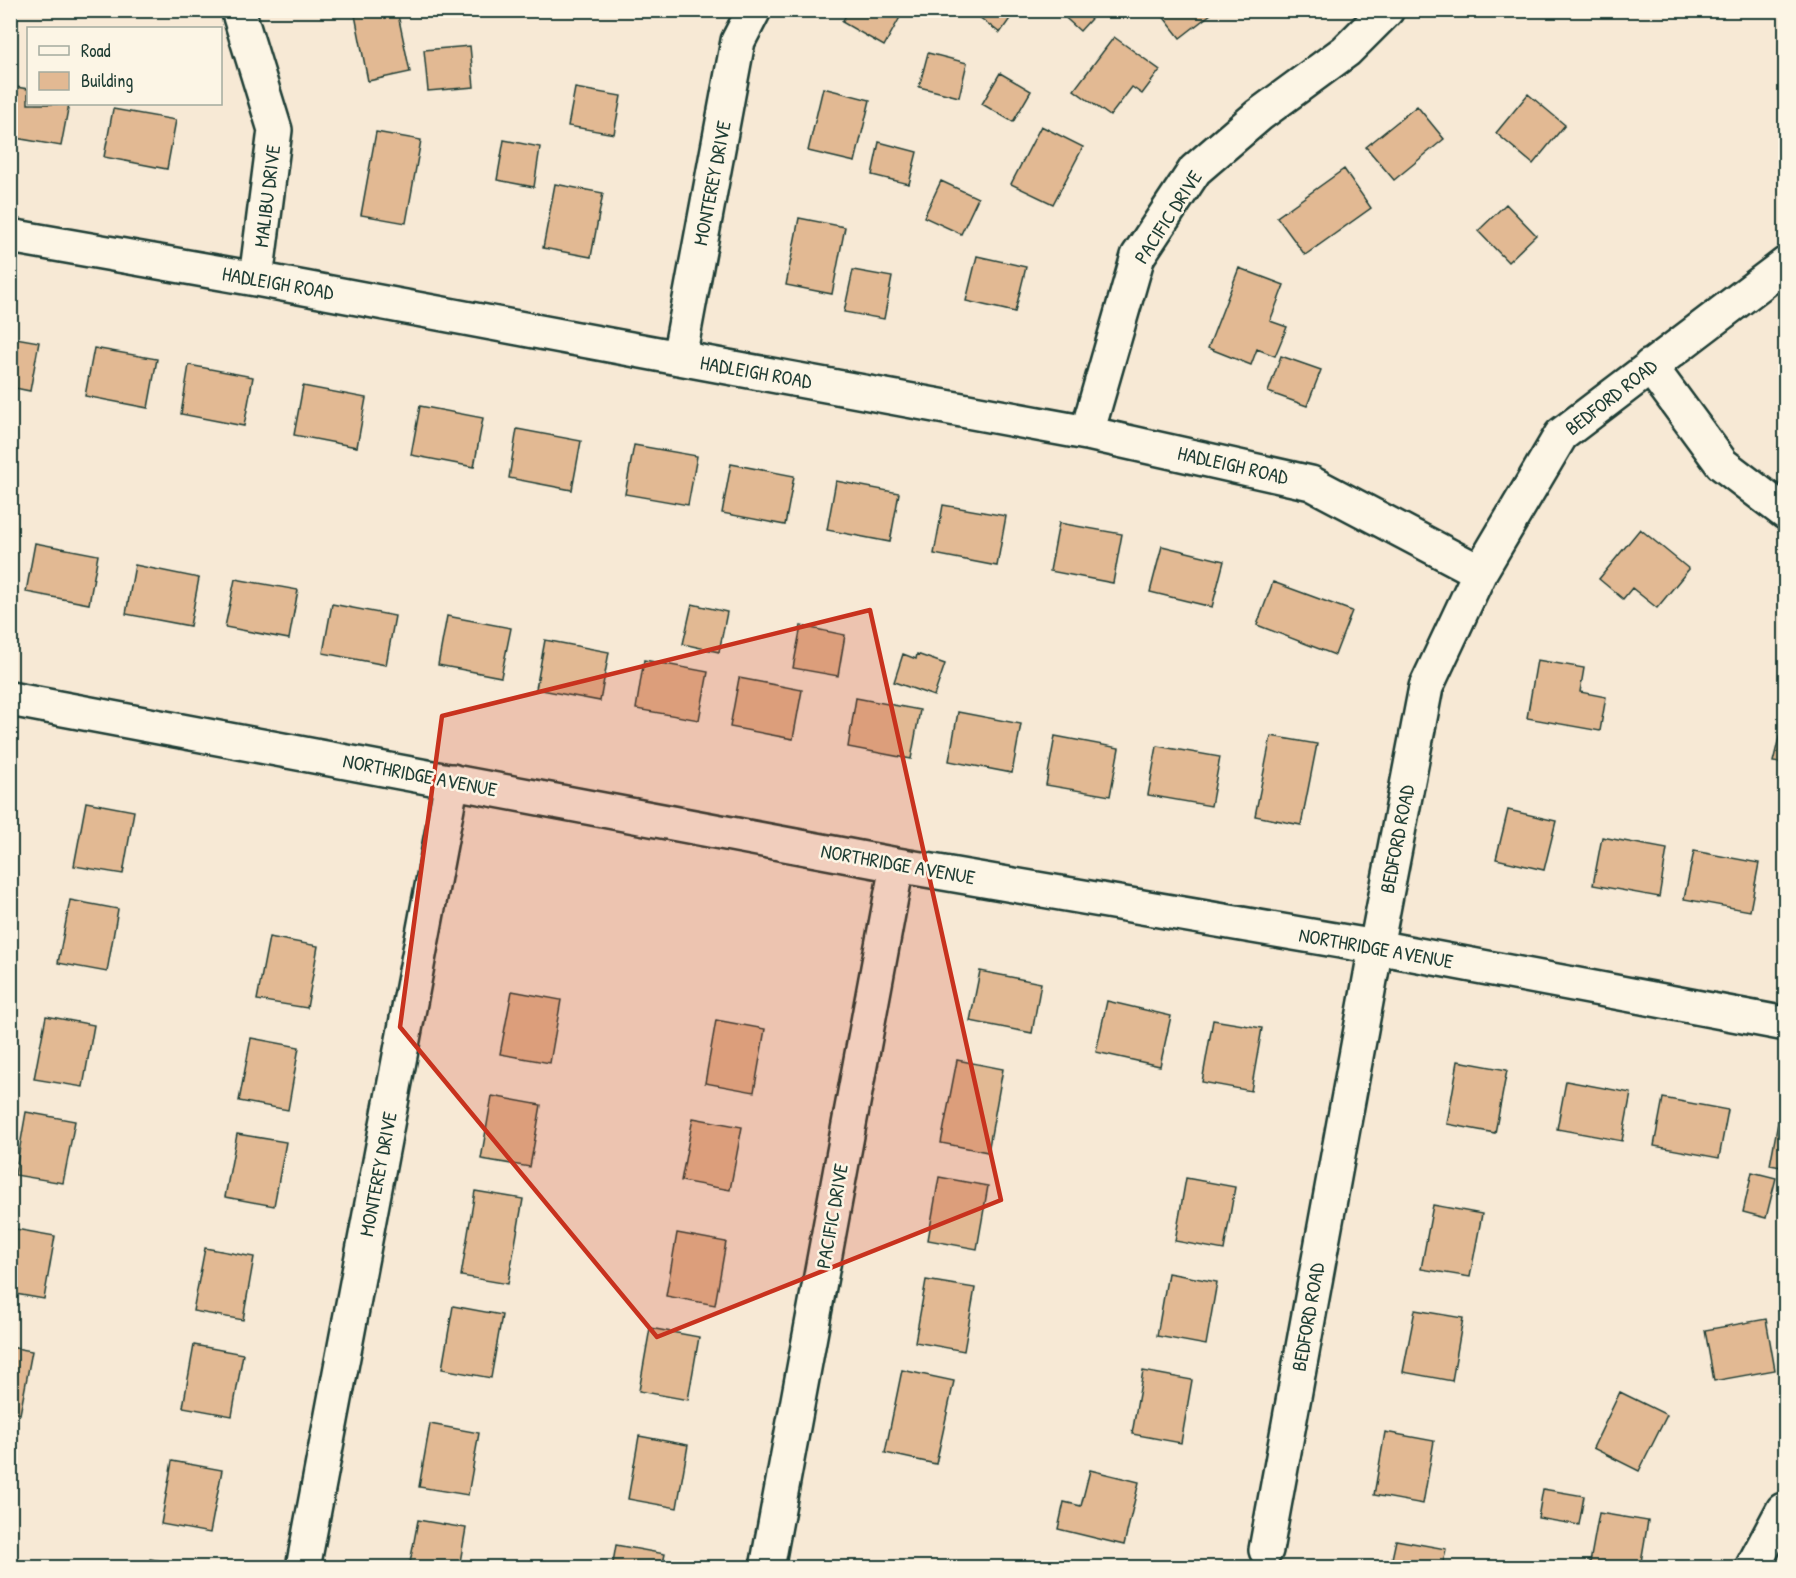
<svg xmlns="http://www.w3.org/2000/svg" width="1796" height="1578" viewBox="0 0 1796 1578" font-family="'Patrick Hand',sans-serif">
<rect width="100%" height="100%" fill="#f7e9d5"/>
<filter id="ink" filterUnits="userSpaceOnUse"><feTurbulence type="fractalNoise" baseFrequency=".0167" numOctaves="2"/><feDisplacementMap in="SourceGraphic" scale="12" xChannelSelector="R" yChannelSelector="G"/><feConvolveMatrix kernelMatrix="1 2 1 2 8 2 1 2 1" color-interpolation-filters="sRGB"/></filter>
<g filter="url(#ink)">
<path fill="#e2b993" stroke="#1f3d34" stroke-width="1.5" d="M374 10H397L410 72 368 81 355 15Z
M849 10H904L884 46 842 22Z
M970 10H1016L1000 33Z
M1057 10H1099L1080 31Z
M1158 10H1216L1180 38Z
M1114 37 1160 70 1142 94 1132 87 1110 116 1074 90Z
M470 46 474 87 428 91 424 50Z
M928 53 967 63 959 97 919 87Z
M1000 73 1031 91 1013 122 982 104Z
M10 86 28 89V104H69L61 146 10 137Z
M575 88 621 96 614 134 568 126Z
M823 88 870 100 855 162 808 151Z
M1528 94 1565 125 1533 164 1496 133Z
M1417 106 1444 139 1394 180 1366 147Z
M113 109 176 120 167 169 104 157Z
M1041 126 1083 147 1053 204 1011 184Z
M376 132 421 140 406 223 361 215Z
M504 140 540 147 534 187 497 180Z
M879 142 917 152 909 184 872 175Z
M1344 169 1371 208 1305 255 1277 217Z
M941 181 978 198 961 234 924 217Z
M555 184 603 193 591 257 543 248Z
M1506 204 1536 235 1508 262 1478 231Z
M799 218 845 227 832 294 786 285Z
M977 256 1026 267 1015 312 966 301Z
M1239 268 1284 285 1270 321 1287 327 1275 356 1257 349 1251 365 1208 348Z
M853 270 892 277 884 319 844 312Z
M10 337 39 342 30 391 10 387Z
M94 348 157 359 148 408 85 396Z
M1281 356 1321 370 1307 406 1268 392Z
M189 365 253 377 244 426 181 414Z
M303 386 366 398 357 447 294 435Z
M420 406 483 418 474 467 411 455Z
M517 429 581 441 572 490 509 478Z
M634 445 697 456 688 505 625 494Z
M731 464 794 476 785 525 722 513Z
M836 481 899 493 890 542 827 530Z
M943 505 1006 516 997 566 934 554Z
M1059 523 1122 534 1113 583 1050 571Z
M1640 529 1689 569 1657 608 1632 588 1623 599 1599 579Z
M35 543 98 555 89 604 26 592Z
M1162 546 1224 561 1212 607 1150 592Z
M135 565 199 578 190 626 126 614Z
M235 579 298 590 289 639 225 627Z
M1273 582 1352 611 1335 655 1257 625Z
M332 604 395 616 386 665 323 653Z
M692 604 727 612 719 652 683 644Z
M447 616 511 628 501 677 438 665Z
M801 626 845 635 838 676 793 668Z
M545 640 609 652 600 701 536 689Z
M903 654 916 659 917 654 945 664 934 696 894 682Z
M644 660 708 672 699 720 636 709Z
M1537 660 1584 668 1580 692 1606 697 1600 731 1527 718Z
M739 678 802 690 793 739 730 727Z
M856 698 920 710 911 759 848 747Z
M958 712 1021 724 1012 773 949 761Z
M1783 721 1786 722V764L1773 762Z
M1055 736 1119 748 1110 796 1046 785Z
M1271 736 1317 744 1301 825 1255 816Z
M1157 746 1220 757 1211 806 1148 795Z
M86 802 134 811 123 874 74 866Z
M1508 810 1556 821 1544 870 1496 859Z
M1602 837 1667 849 1659 897 1593 885Z
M1694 851 1759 863 1750 911 1684 899Z
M70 900 118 909 107 972 58 963Z
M269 937 318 946 307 1008 257 1000Z
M980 971 1041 983 1032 1033 970 1021Z
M512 991 561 1000 550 1063 500 1054Z
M1107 1001 1171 1016 1160 1066 1096 1052Z
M46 1016 94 1025 83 1087 34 1079Z
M716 1020 765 1029 754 1092 705 1083Z
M1213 1020 1262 1028 1251 1091 1202 1082Z
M251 1038 299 1047 288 1110 239 1101Z
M957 1060 1003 1069 988 1152 941 1143Z
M1458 1061 1507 1070 1495 1133 1447 1124Z
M1566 1081 1631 1093 1622 1141 1557 1129Z
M492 1096 541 1105 530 1167 481 1159Z
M1663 1098 1728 1110 1719 1158 1654 1146Z
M26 1112 75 1121 63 1183 15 1175Z
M1779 1117 1786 1118V1168L1770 1165Z
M693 1118 742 1127 730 1190 681 1181Z
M237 1134 286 1142 274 1206 225 1197Z
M1752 1172 1776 1178 1766 1218 1743 1212Z
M939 1177 988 1186 977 1249 928 1240Z
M1186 1178 1235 1187 1224 1250 1175 1241Z
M475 1191 523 1199 508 1284 461 1276Z
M1433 1205 1482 1214 1470 1277 1421 1269Z
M10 1228 55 1236 44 1299 10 1293Z
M677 1233 726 1242 715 1305 666 1296Z
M205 1248 254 1257 243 1320 193 1311Z
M1168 1273 1217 1282 1206 1345 1157 1336Z
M926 1280 975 1288 964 1351 915 1342Z
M453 1306 502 1315 491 1378 442 1369Z
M1415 1310 1463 1318 1452 1381 1403 1372Z
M1766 1319 1775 1370 1714 1381 1705 1330Z
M650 1328 699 1337 688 1400 639 1391Z
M194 1345 243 1354 232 1416 183 1407Z
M10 1347 32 1351 20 1414 10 1412Z
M902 1370 954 1381 936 1464 885 1453Z
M1143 1371 1192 1380 1181 1443 1132 1434Z
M1620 1392 1667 1415 1639 1471 1593 1448Z
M430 1424 479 1433 468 1495 419 1487Z
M1385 1432 1434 1441 1423 1504 1374 1495Z
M639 1436 688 1445 677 1508 628 1499Z
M10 1447 17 1448 10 1481Z
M172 1461 222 1470 210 1533 161 1524Z
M1090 1470 1139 1482 1124 1545 1058 1529 1064 1502 1081 1506Z
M1543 1489 1584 1496 1579 1525 1538 1518Z
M1599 1513 1648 1521 1640 1568H1589Z
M418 1520 466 1528 459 1568H409Z
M1396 1540 1446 1549 1442 1568H1390Z
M616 1545 665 1554 662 1568H612Z
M150 1559 199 1567 148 1568Z"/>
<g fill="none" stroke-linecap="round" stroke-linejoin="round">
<defs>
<path id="minor" d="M238 10 275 130 256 279
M10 236 256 279 679 358 1087 433 1311 483 1480 572
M679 358 738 41 754 10
M1650 366 1722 464 1786 513
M1087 433 1138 256 1195 170 1259 115 1346 51 1387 10
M10 699 897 865 1376 947 1786 1024
M1266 1550 1376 947 1426 687 1480 572 1561 435 1786 264
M303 1568 452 781
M767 1568 897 865
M1752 1568 1783 1510"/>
</defs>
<use href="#minor" stroke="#1f3d34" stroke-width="38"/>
<use href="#minor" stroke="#fcf5e5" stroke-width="33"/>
</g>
</g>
<path fill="#c8321e" fill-opacity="0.2" stroke="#c8321e" stroke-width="4.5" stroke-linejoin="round" d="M870 610 1001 1200 657 1337 400 1027 442 716Z"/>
<g text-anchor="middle" stroke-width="5" stroke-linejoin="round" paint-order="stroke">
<g font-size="20" fill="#1f3d34" stroke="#fcf5e5">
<text transform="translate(712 183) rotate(-79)" y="7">MONTEREY DRIVE</text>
<text transform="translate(267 196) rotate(-83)" y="7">MALIBU DRIVE</text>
<text transform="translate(1168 217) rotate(-57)" y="7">PACIFIC DRIVE</text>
<text transform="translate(278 283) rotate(10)" y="7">HADLEIGH ROAD</text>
<text transform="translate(756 372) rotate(10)" y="7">HADLEIGH ROAD</text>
<text transform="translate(1611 397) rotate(-38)" y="7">BEDFORD ROAD</text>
<text transform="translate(1233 465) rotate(13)" y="7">HADLEIGH ROAD</text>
<text transform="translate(420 775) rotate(11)" y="7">NORTHRIDGE AVENUE</text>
<text transform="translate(1397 839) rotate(-79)" y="7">BEDFORD ROAD</text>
<text transform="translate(898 864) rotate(10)" y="7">NORTHRIDGE AVENUE</text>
<text transform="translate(1376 948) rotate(10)" y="7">NORTHRIDGE AVENUE</text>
<text transform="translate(378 1174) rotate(-79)" y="7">MONTEREY DRIVE</text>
<text transform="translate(832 1216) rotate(-80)" y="7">PACIFIC DRIVE</text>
<text transform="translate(1308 1317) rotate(-80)" y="7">BEDFORD ROAD</text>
</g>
</g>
<rect width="1796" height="1578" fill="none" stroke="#fcf5e5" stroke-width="36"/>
<rect x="18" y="18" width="1760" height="1542" fill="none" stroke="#1f3d34" stroke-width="2" filter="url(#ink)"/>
<rect x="27" y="27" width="195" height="78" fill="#fcf5e5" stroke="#a4ab9e" stroke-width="1.5"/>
<rect x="39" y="46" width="30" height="9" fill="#fcf5e5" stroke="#a4ab9e" stroke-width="1.5"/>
<text x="81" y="57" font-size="18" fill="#1f3d34">Road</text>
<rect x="39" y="72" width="30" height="18" fill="#e2b993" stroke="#a4ab9e" stroke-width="1.5"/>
<text x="81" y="87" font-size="18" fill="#1f3d34">Building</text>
</svg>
